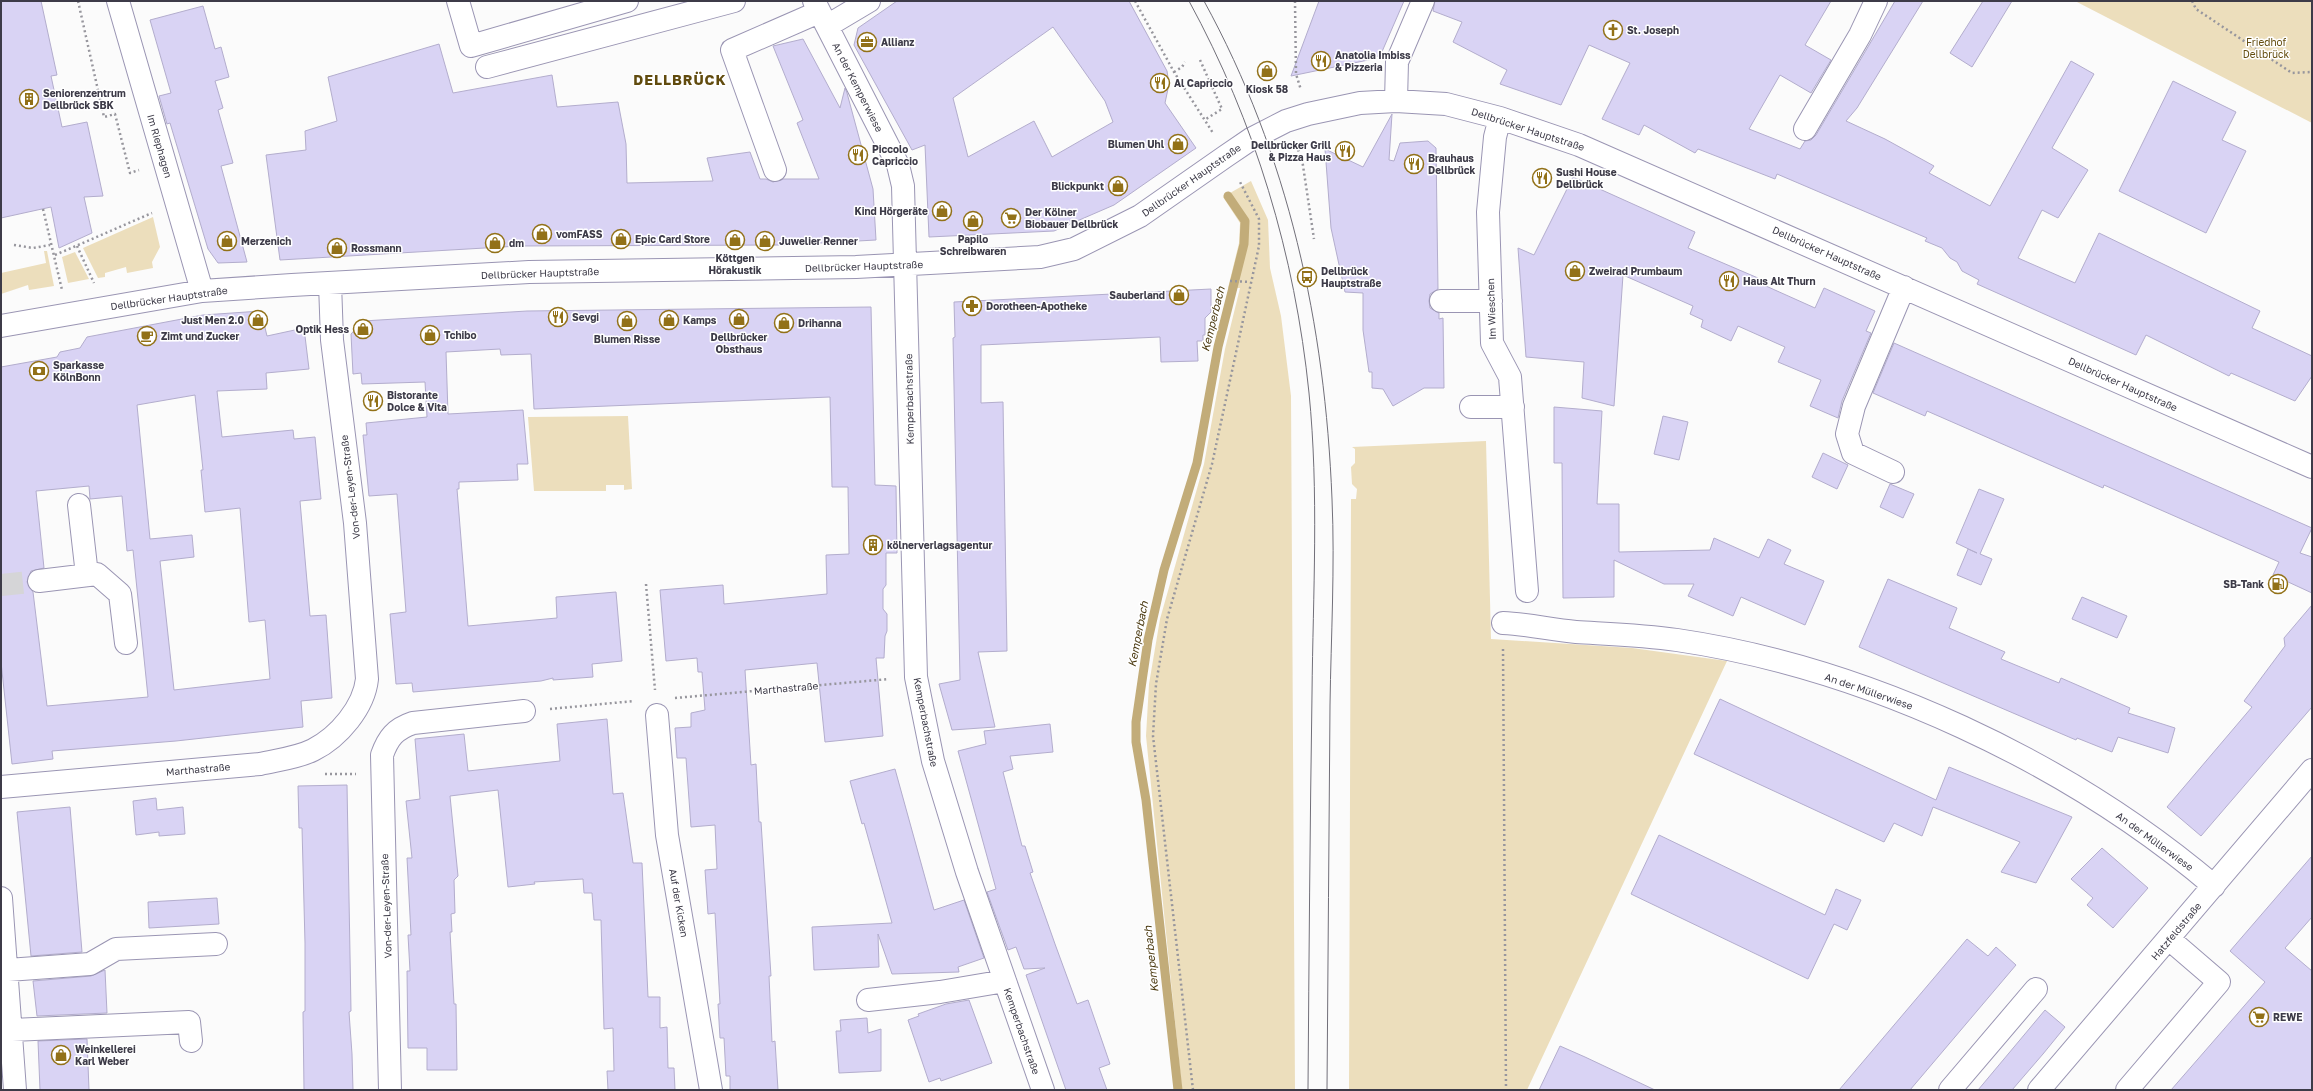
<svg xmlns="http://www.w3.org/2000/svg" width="2313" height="1091" viewBox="0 0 2313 1091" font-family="'Golos Text',sans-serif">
<rect width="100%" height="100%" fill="#fbfbfb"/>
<path fill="#ecdebc" d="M2075 1H2312V123Z
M1251 181 1268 220 1270 268 1281 316 1291 396 1295 1090H1182L1146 736 1149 684 1160 619 1204 464 1225 349 1240 288H1228L1239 243 1240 223 1223 197Z
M153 217 160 247 152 262 153 268 127 273 126 267 105 273V277L98 278 83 248Z
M44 251H47L54 286 29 290 28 285 1 294V273L46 263Z
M75 252 89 279 68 283 62 257Z
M628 416 632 489 624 490V485H606V491H534L528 417Z
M1486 441 1491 639 1632 648 1727 661 1527 1090H1349L1351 499H1356L1357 489 1352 484 1351 467 1355 463V449L1352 447Z"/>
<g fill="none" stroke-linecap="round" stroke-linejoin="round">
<path stroke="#c2ac79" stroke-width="9" d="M1178 1090 1146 800 1136 742V722L1148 640 1164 570 1197 463 1218 347 1244 244 1245 221 1228 196"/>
</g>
<path fill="#d9d3f4" stroke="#b3adcd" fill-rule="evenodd" d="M1 1H41L57 75 51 76 62 127 87 122 103 196 84 197 92 233 59 248 51 207 1 218Z
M897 1H1129L1167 71 1169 84 1165 103 1196 148 1114 205 1054 231 929 237 925 145 912 150 854 45 858 28ZM1053 27 1105 101 1113 122 1052 157 1034 121 968 157 953 98Z
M1319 1H1404L1381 54 1373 59 1291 76Z
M1435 1H1831L1805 45 1831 60 1811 93 1780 75 1749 129 1800 149 1805 141 1811 140 1816 135 1895 1H1923L1857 108 1846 121 1885 139 1934 166 1929 173 1990 206 2071 61 2094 74 2052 148 2088 170 2058 218 2042 210 2018 258 2075 283 2099 233 2260 311 2252 328 2312 356V376L2295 401 2231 373 2229 376 2146 335 2136 355 1977 284 1979 280 1962 271 1957 262 1950 258 1942 248 1925 241 1927 238 1777 174 1775 179 1698 149 1695 153 1644 125 1639 135 1602 119 1630 63 1589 45 1561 105 1500 84 1507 70 1453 42 1462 22 1433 11Z
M1983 1H2012L1972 67 1950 53Z
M203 6 215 49 221 47 229 77 215 81 223 108 218 110 233 163 221 166 247 262 218 263 208 249 170 123 167 124 159 96 171 93 150 20Z
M803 39 840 108 845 88 847 93 873 189 876 240 784 245 519 246 280 260 266 155 306 150 305 131 337 121 328 77 439 44 453 93 552 75 557 107 618 102 626 144 627 183 713 181 707 158 750 152 760 179H766L773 182 783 179H819L797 123 803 120 773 46Z
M2173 81 2236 112 2222 140 2246 151 2206 233 2119 191Z
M1392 114 1389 160 1394 161 1400 143 1428 141 1436 148 1438 289 1430 294 1429 301 1430 308 1439 313V319L1443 318 1444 388H1424L1393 406 1383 389 1372 388V372H1369L1363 330V293L1345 292 1331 228 1325 149 1363 167Z
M1573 177 1695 232 1688 248 1758 278 1757 282 1815 308 1824 288 1875 311 1866 331 1871 333 1842 401 1838 418 1810 406 1821 380 1778 362 1785 347 1738 326 1731 341 1701 327 1703 320 1690 314 1693 306 1623 275 1614 406 1582 398 1584 362 1526 357 1518 248 1534 255Z
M1211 289V312L1205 318V335H1203V341H1197L1198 361 1161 362 1160 337 981 345V403L1003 402 1007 651 978 652 995 727 952 730 939 684 960 680 953 338 955 337 954 302Z
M871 307 875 485 896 486 897 553H886V585L883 589V609L887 614V631L885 636 884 658H876L883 736 825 742 817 663 745 670 751 765 756 764 759 822H761L771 976H769L772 1042 775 1041 778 1090H730V1076H726L724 1038H720L718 1004H720L715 913 708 914 705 870 717 869 715 825 691 827 686 758H677L675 728 691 727V713L705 710 702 672H698L697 658 666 661 660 590 723 585 724 604 827 594 826 555 849 554 848 487H832L830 397 534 409 531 354 501 355 500 349 446 352 448 414 523 410 528 464H517L518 480 459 482V489H457L468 626 557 618 556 597 616 592 622 661 592 664 593 677 553 680V678L541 681 413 692 412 683 396 684 390 614 406 612 397 494 369 496 363 435H367L366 423 427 417 425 382 362 384 361 373 353 374 351 334 363 321 527 311Z
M261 311 267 336 304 328 309 369 266 373 267 389 217 391 222 437 293 430 294 439 315 437 321 499 300 501 310 616 326 615 332 698 301 701 303 727 176 741 52 751 53 759 12 764 1 662V367L57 357 60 352 80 348 87 337 203 315ZM195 395 203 470H201L205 512 240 508 249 622 265 620 270 679 174 690 160 561 194 557 192 535 150 539 137 405ZM89 486 90 499 122 496 127 551 133 550 148 697 47 706 33 592 27 582 31 571 44 568 36 491Z
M1894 343 2312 528 2300 553 2312 557V593L2273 575 2279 562 2104 485 2103 488 1927 411 1925 416 1873 393Z
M1554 407 1602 411 1597 504H1619V552L1710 550 1714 538 1759 558 1768 539 1791 550 1784 564 1824 581 1805 625 1741 597 1733 616 1688 596 1694 584H1664L1614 560V597L1563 598 1562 463H1554Z
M1663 416 1688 422 1679 460 1654 454Z
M1823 453 1848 465 1837 489 1812 477Z
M1890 484 1914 494 1903 518 1880 507Z
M1979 489 2004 499 1980 554 1992 559 1981 585 1957 575 1968 549 1977 553 1956 543Z
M1888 579 1957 608 1949 628 2005 652 2001 659 2059 683 2061 678 2130 708 2128 713 2175 728 2168 753 2118 737 2112 752 2077 738 2076 740 1859 647Z
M2082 597 2127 616 2117 638 2072 619Z
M2312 605V707L2201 836 2167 807 2252 707 2244 701 2285 646 2284 638Z
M1720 699 1936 800 1949 767 2072 817 2036 883 2001 872 2020 842 1933 807 1922 836 1894 823 1884 842 1694 754Z
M607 719 613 794 623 793 633 863H642L648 997H660V1028L667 1027 668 1068H674L675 1090H608L607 1071H614L613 1028 604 1029 601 920H594L592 893H584L583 879 534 882 535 884 508 887 498 790 450 796 458 876 454 880 455 913 451 914 452 932H450L454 1004H456L457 1070H427V1048H408L407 971H410L408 935H411L407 858H412L406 801 420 799 415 739 464 734 468 771 560 761 557 724Z
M1050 724 1053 752 1010 756 1013 769 1003 772 1022 846H1025L1033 872 1030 873 1055 944 1077 1004 1088 1000 1110 1064 1099 1068 1107 1090H1066L1026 975 1045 968 1024 969 1016 947 1008 950 987 892 996 889 958 751 986 744 984 731Z
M895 769 934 910 964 900 984 958 958 967 959 972 892 974 878 934 879 967 814 970 812 927 892 923 864 823 862 824 850 781Z
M347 785 351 1011 349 1012 352 1054 353 1090H304L303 1012 305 1011V943L302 828H299L298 786Z
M156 798 157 810 183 807 185 834 159 836V832L136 835 133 801Z
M70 807 82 952 31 956 17 812Z
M1659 835 1825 915 1836 889 1861 900 1847 930 1834 924 1808 979 1631 894Z
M2102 848 2148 888 2113 928 2087 905 2093 898 2071 879Z
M2312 856V917L2285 948 2312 971V1090H2171L2265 982 2230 951Z
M217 898 219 924 149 928 148 902Z
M1967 939 1988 956 1996 947 2016 965 1910 1090H1839Z
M105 970 107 1013 37 1016 33 981 91 976Z
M969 1000 992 1063 941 1081 940 1078 929 1082 908 1020 919 1016 918 1014 946 1004Z
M2045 1010 2065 1027 2043 1054 2012 1090H1978Z
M867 1018 868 1033 881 1029V1071L839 1073 836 1031H841L840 1020Z
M87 1039 89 1090H40L38 1041Z
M1560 1046 1585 1057 1655 1090H1539Z"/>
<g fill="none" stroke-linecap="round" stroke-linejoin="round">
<path stroke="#d5d5d7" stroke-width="22" stroke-dasharray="22 11" stroke-linecap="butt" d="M1 585 39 581"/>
<defs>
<path id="minor" d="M118 1 202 291
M458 1 471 46 627 1
M814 1 898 165 903 186 916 677 933 761 967 872 1043 1090
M827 26 869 1
M487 67 734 1
M1396 101 1397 62 1423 1
M1500 118 1495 137 1488 212 1492 343 1510 377 1527 591
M1805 129 1860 35 1876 1
M775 170 732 50 819 12
M1441 301H1491
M1 326 202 291 292 285 529 272 856 267 1040 257 1074 249 1140 216 1226 156 1251 139 1286 121 1308 114 1360 103 1396 101 1446 104 1500 118 1579 145 2312 467
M1471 407H1513
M1893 472 1853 453 1847 434 1854 406 1904 287
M79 505 87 575
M39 581 97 574 120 594 126 643
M1503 623C1528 624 1551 630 1576 632 1609 634 1643 635 1677 640 1867 668 2068 762 2214 886
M657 715 667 835 711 1090
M1 787 260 764C277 760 297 758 313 750 339 737 364 707 367 679L355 523 332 340 330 283
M1 898 15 1090
M8 970 90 964 116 949 216 944
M868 1000 940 992 1005 981
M12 1030 189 1022 191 1041
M390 1090 382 755C388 738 395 729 413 723L524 711
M1950 1090 2036 989
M2039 1090 2312 770
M2127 1090 2219 982 2169 939"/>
</defs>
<use href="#minor" stroke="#9a95b3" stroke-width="24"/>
<path stroke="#97969d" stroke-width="2.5" stroke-dasharray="2 3" stroke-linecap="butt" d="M78 1 104 117 115 114 130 173 139 170
M1135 1 1174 72 1213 133
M1295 1 1296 74 1301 90
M2192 1 2196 9 2292 73 2312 72
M1200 60 1222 109 1206 119
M1174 72 1182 67 1185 62
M1296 145 1302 159 1314 239
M43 209 62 290
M14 245 33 248 50 245
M77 246 94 283
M55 255 152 213
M1230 281 1250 282
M646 584 655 690
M1503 649 1506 1090
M675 698 889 679
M550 709 634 701
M325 774H356
M1193 1090 1153 736 1156 684 1167 619 1212 464 1259 246V219L1239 180"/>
<use href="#minor" stroke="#fff" stroke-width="22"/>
<path stroke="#716f79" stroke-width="1" d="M1189 1C1255 122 1295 255 1309 393 1319 492 1313 594 1312 694 1310 826 1309 958 1308 1090
M1204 1C1289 156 1325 324 1332 499 1335 567 1331 637 1330 705 1329 833 1328 962 1327 1090"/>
</g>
<defs>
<symbol id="church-ring" viewBox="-11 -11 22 22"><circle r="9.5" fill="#fff" stroke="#927118" stroke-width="1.5"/><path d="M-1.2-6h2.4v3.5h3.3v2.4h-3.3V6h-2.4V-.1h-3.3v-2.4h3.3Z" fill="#927118"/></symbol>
<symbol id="office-ring" viewBox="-11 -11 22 22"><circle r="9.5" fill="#fff" stroke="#927118" stroke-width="1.5"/><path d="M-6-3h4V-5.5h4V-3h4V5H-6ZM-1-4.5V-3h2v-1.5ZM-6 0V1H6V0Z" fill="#927118"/></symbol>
<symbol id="restaurant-ring" viewBox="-11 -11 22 22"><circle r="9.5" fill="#fff" stroke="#927118" stroke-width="1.5"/><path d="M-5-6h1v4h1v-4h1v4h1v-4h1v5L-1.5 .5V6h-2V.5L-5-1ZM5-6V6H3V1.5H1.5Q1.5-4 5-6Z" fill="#927118"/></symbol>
<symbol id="shop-ring" viewBox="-11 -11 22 22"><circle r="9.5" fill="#fff" stroke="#927118" stroke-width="1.5"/><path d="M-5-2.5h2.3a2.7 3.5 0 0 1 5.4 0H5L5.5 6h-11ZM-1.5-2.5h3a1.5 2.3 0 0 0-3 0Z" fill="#927118"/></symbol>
<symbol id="building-ring" viewBox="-11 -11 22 22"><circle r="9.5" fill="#fff" stroke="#927118" stroke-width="1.5"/><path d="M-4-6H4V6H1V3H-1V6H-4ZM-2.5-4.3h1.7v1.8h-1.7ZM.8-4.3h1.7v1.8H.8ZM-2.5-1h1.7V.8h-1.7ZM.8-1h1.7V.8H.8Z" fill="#927118"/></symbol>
<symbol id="supermarket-ring" viewBox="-11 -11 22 22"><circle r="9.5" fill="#fff" stroke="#927118" stroke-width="1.5"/><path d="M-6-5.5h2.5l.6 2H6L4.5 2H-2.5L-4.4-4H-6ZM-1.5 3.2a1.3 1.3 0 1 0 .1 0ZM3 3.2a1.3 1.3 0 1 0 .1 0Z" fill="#927118"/></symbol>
<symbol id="bus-ring" viewBox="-11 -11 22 22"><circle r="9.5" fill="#fff" stroke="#927118" stroke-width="1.5"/><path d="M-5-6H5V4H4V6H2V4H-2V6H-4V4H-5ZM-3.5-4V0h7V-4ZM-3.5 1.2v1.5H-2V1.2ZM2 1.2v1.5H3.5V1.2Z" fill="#927118"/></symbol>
<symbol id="pharmacy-ring" viewBox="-11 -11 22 22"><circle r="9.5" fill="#fff" stroke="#927118" stroke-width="1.5"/><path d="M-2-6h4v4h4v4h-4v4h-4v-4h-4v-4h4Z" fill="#927118"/></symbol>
<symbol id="cafe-ring" viewBox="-11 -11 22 22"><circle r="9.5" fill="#fff" stroke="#927118" stroke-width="1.5"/><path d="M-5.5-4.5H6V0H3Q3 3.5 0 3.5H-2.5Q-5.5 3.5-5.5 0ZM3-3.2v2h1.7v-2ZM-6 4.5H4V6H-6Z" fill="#927118"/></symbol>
<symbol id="bank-ring" viewBox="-11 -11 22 22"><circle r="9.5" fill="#fff" stroke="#927118" stroke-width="1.5"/><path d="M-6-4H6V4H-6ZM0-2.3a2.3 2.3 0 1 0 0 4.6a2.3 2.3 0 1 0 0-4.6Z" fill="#927118"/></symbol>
<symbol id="fuel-ring" viewBox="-11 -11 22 22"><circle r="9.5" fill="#fff" stroke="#927118" stroke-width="1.5"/><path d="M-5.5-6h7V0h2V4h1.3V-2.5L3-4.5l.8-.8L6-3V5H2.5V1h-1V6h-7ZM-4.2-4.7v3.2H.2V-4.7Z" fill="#927118"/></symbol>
</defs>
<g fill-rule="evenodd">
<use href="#church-ring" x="1602" y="19" width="22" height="22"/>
<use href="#office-ring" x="856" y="31" width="22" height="22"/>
<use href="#restaurant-ring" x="1310" y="50" width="22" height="22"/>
<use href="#shop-ring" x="1256" y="60" width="22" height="22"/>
<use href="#restaurant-ring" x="1149" y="72" width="22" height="22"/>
<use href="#building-ring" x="18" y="88" width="22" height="22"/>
<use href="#shop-ring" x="1167" y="133" width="22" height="22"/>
<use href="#restaurant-ring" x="1334" y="140" width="22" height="22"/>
<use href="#restaurant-ring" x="847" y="144" width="22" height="22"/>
<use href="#restaurant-ring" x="1403" y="153" width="22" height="22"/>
<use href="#restaurant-ring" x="1531" y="167" width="22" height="22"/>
<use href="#shop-ring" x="1107" y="175" width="22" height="22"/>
<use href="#shop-ring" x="931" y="200" width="22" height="22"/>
<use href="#supermarket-ring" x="1000" y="207" width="22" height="22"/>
<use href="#shop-ring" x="962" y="210" width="22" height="22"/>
<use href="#shop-ring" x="531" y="223" width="22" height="22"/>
<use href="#shop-ring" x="610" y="228" width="22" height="22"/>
<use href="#shop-ring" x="724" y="229" width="22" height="22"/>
<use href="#shop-ring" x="216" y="230" width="22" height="22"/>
<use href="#shop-ring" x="754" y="230" width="22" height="22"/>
<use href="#shop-ring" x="484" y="232" width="22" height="22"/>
<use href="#shop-ring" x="326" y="237" width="22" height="22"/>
<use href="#shop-ring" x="1564" y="260" width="22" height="22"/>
<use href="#bus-ring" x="1296" y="266" width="22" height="22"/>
<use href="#restaurant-ring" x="1718" y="270" width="22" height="22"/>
<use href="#shop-ring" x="1168" y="284" width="22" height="22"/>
<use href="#pharmacy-ring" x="961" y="295" width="22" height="22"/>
<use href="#restaurant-ring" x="547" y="306" width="22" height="22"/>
<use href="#shop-ring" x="728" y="308" width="22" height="22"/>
<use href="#shop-ring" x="247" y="309" width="22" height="22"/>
<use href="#shop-ring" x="658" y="309" width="22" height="22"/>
<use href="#shop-ring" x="616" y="310" width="22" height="22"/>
<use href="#shop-ring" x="773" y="312" width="22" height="22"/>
<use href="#shop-ring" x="352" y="318" width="22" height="22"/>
<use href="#shop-ring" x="419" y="324" width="22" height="22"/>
<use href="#cafe-ring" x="136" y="325" width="22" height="22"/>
<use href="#bank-ring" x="28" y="360" width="22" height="22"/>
<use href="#restaurant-ring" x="362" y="390" width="22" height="22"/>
<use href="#building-ring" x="862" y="534" width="22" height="22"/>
<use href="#fuel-ring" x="2267" y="573" width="22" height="22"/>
<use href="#supermarket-ring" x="2248" y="1006" width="22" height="22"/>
<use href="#shop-ring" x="50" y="1044" width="22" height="22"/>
</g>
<g text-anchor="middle" stroke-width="3" stroke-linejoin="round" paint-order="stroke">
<g font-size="10" font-weight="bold" fill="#3d3b48" stroke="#fff" text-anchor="start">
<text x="1627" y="34">St. Joseph</text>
<text x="881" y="46">Allianz</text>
<text x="1335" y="59">Anatolia Imbiss<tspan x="1335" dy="12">&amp; Pizzeria</tspan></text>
<text x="1174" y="87">Al Capriccio</text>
<text x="1267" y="93" text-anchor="middle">Kiosk 58</text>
<text x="43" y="97">Seniorenzentrum<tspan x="43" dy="12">Dellbrück SBK</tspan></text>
<text x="1164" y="148" text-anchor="end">Blumen Uhl</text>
<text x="1331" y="149" text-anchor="end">Dellbrücker Grill<tspan x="1331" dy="12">&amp; Pizza Haus</tspan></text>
<text x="872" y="153">Piccolo<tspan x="872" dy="12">Capriccio</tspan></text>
<text x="1428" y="162">Brauhaus<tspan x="1428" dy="12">Dellbrück</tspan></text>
<text x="1556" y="176">Sushi House<tspan x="1556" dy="12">Dellbrück</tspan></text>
<text x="1104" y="190" text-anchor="end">Blickpunkt</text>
<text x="928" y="215" text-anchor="end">Kind Hörgeräte</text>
<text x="1025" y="216">Der Kölner<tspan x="1025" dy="12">Biobauer Dellbrück</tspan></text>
<text x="556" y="238">vomFASS</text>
<text x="635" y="243">Epic Card Store</text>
<text x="973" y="243" text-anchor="middle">Papilo<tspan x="973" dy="12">Schreibwaren</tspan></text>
<text x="241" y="245">Merzenich</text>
<text x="779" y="245">Juwelier Renner</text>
<text x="509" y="247">dm</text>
<text x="351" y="252">Rossmann</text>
<text x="735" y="262" text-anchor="middle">Köttgen<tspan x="735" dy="12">Hörakustik</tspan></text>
<text x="1321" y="275">Dellbrück<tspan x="1321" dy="12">Hauptstraße</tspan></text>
<text x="1589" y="275">Zweirad Prumbaum</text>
<text x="1743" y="285">Haus Alt Thurn</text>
<text x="1165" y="299" text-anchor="end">Sauberland</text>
<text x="986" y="310">Dorotheen-Apotheke</text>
<text x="572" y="321">Sevgi</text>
<text x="244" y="324" text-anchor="end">Just Men 2.0</text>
<text x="683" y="324">Kamps</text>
<text x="798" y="327">Drihanna</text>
<text x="349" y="333" text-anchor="end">Optik Hess</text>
<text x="444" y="339">Tchibo</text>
<text x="161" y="340">Zimt und Zucker</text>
<text x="739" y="341" text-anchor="middle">Dellbrücker<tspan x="739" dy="12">Obsthaus</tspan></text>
<text x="627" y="343" text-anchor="middle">Blumen Risse</text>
<text x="53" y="369">Sparkasse<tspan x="53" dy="12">KölnBonn</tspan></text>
<text x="387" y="399">Bistorante<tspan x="387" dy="12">Dolce &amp; Vita</tspan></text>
<text x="887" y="549">kölnerverlagsagentur</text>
<text x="2264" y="588" text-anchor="end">SB-Tank</text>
<text x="2273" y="1021">REWE</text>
<text x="75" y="1053">Weinkellerei<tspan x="75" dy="12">Karl Weber</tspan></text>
</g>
<g font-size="10" fill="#644d0f" stroke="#fff">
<text x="2266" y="46">Friedhof<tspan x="2266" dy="12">Dellbrück</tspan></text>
</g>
<g font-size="10" fill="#3d3b48" stroke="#fff">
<text transform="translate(858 87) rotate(63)" y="4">An der Kemperwiese</text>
<text transform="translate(1528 129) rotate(18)" y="4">Dellbrücker Hauptstraße</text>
<text transform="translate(160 146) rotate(74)" y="4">Im Riephagen</text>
<text transform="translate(1191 180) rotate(-35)" y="4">Dellbrücker Hauptstraße</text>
<text transform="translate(1827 253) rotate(24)" y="4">Dellbrücker Hauptstraße</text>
<text transform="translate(864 266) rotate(-2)" y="4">Dellbrücker Hauptstraße</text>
<text transform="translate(540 273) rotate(-2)" y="4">Dellbrücker Hauptstraße</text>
<text transform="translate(169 298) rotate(-8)" y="4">Dellbrücker Hauptstraße</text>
<text transform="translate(1491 309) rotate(-92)" y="4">Im Wieschen</text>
<text transform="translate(2123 384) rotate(24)" y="4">Dellbrücker Hauptstraße</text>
<text transform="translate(909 399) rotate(-91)" y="4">Kemperbachstraße</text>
<text transform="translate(350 487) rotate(-97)" y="4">Von-der-Leyen-Straße</text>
<text transform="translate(786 688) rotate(-5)" y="4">Marthastraße</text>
<text transform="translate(1869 691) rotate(19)" y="4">An der Müllerwiese</text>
<text transform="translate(926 722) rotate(79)" y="4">Kemperbachstraße</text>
<text transform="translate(198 769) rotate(-5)" y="4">Marthastraße</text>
<text transform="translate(2155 841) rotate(36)" y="4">An der Müllerwiese</text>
<text transform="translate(679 903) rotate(80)" y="4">Auf der Kicken</text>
<text transform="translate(386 906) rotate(-92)" y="4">Von-der-Leyen-Straße</text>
<text transform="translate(2176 931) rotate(-50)" y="4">Hatzfeldstraße</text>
<text transform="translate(1022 1031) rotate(71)" y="4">Kemperbachstraße</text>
</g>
<g font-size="11" font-style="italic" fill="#4a3910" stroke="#fff">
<text transform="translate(1213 319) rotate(-76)" y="4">Kemperbach</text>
<text transform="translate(1138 634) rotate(-79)" y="4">Kemperbach</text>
<text transform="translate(1151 959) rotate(-96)" y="4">Kemperbach</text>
</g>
<g font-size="14" font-weight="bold" letter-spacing="1" fill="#614b0e" stroke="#fff">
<text x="680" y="85">DELLBRÜCK</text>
</g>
</g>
<rect width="2313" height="1091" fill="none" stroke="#3d3b48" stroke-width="4"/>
</svg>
